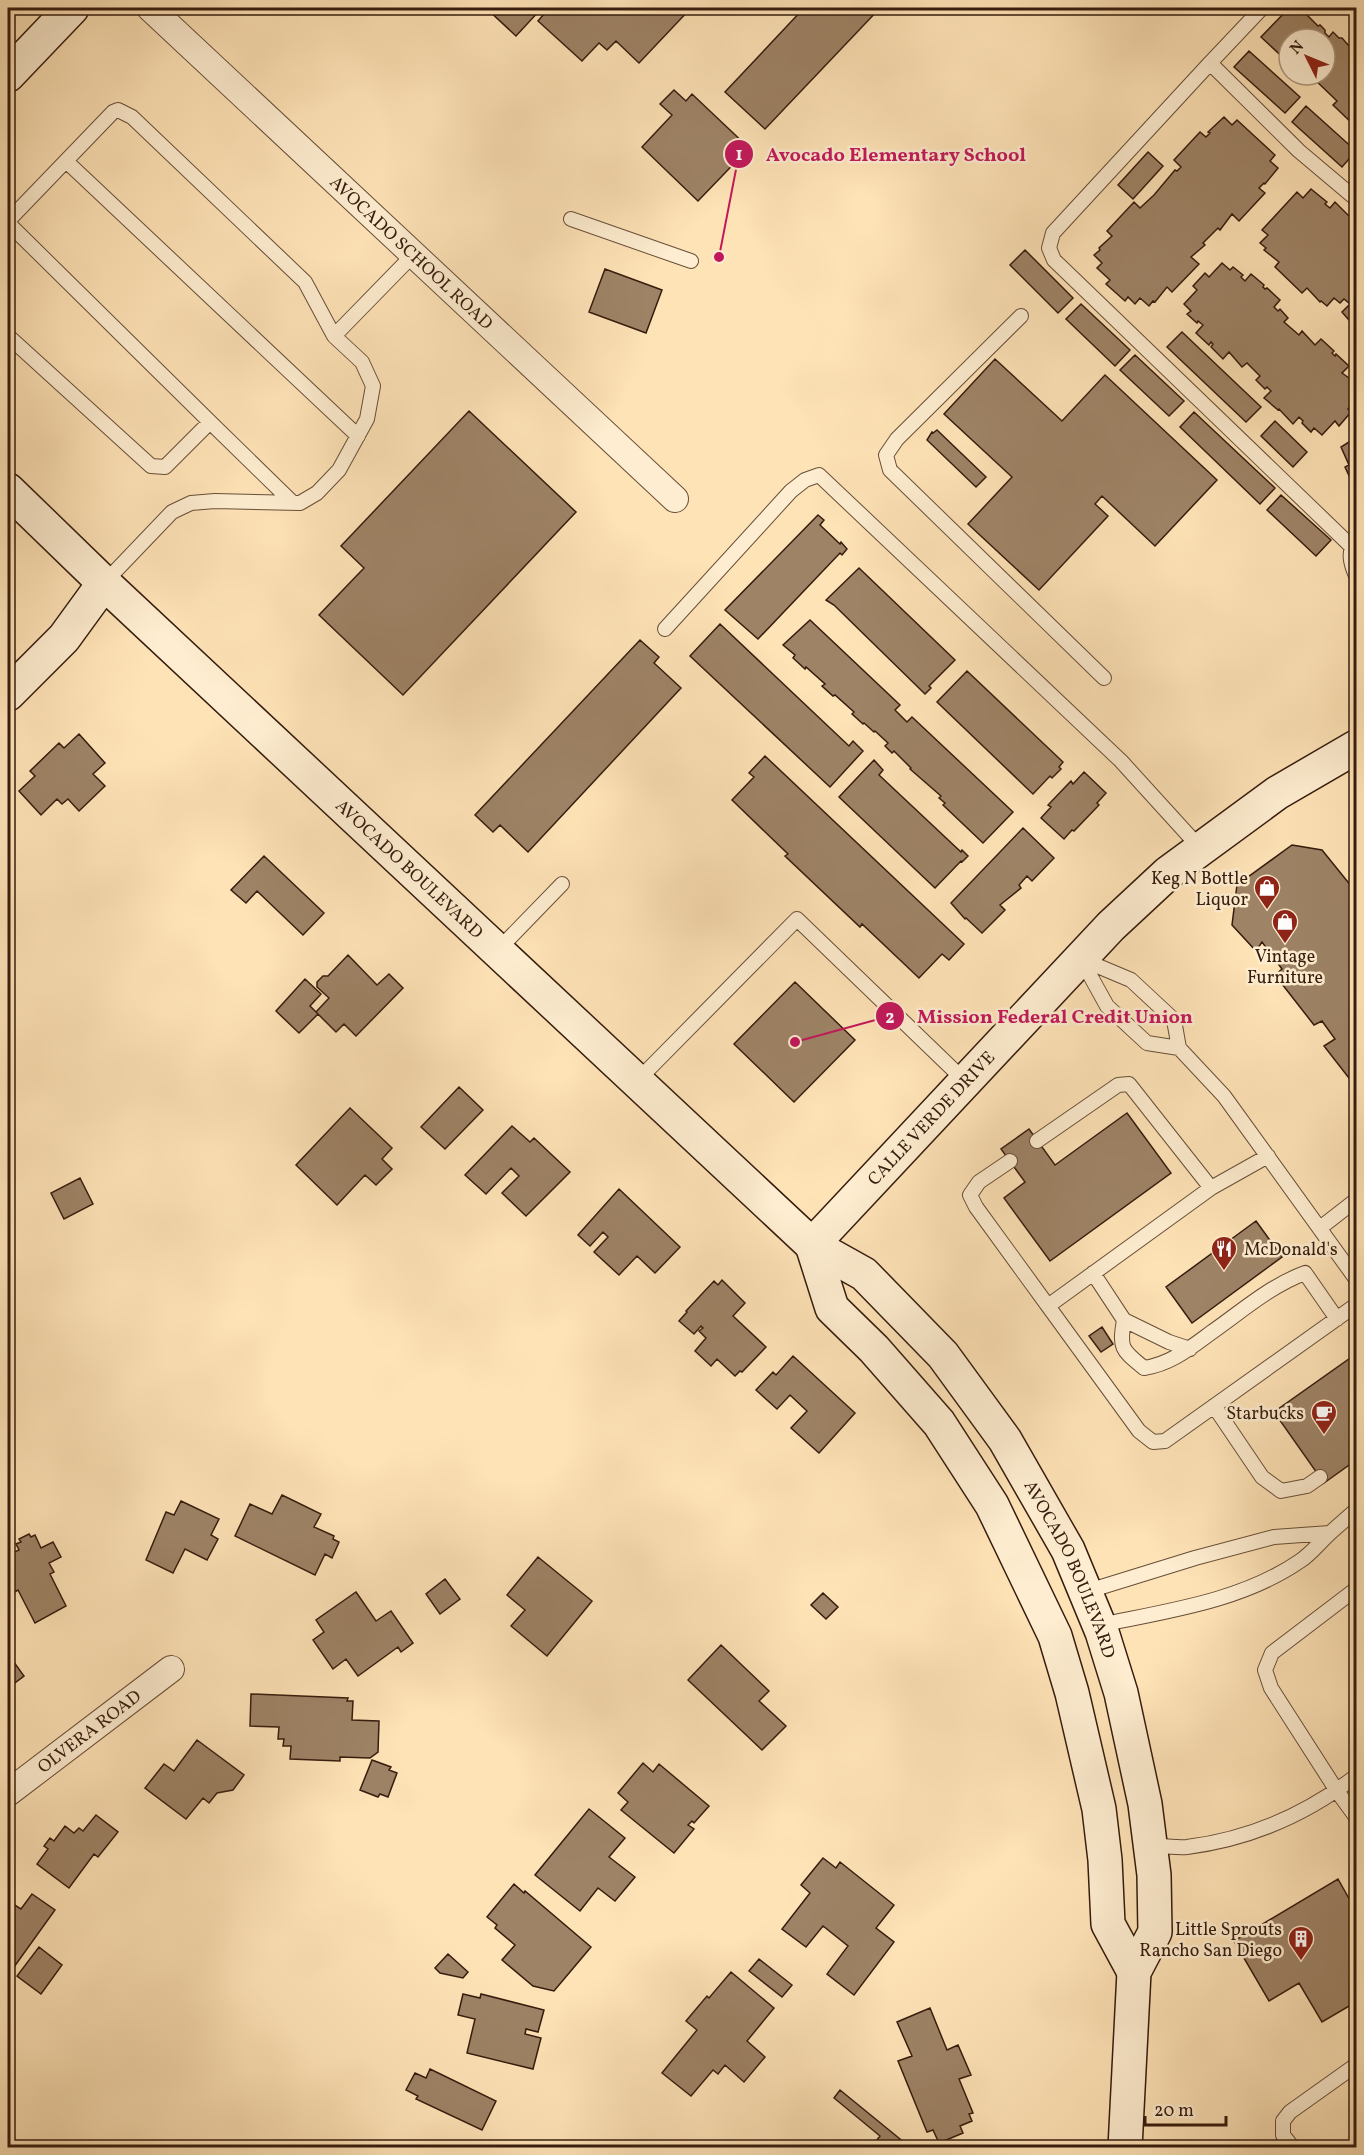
<svg xmlns="http://www.w3.org/2000/svg" width="1364" height="2155" viewBox="0 0 1364 2155" font-family="Vollkorn,serif">
<rect width="100%" height="100%" fill="#fee3b7"/>
<filter id="stains"><feTurbulence type="fractalNoise" baseFrequency=".00333" numOctaves="4"/><feColorMatrix values="0 0 0 0 .2 0 0 0 0 .09 0 0 0 0 .02 0 0 0 .5 -.17"/></filter>
<radialGradient id="worn" r=".72"><stop offset=".6" stop-color="#630" stop-opacity="0"/><stop offset="1" stop-color="#630" stop-opacity=".3"/></radialGradient>
<path fill="#9e8366" stroke="#361c0e" stroke-width="1.5" d="M486 8H691L639 63 616 41 607 50 599 43 582 61 538 21 544 14 540 10 516 36Z
M804 8H880L765 129 725 92Z
M1289 8 1301 9 1318 26 1320 25 1325 30V33L1329 37 1333 32 1339 38H1342L1356 54V127L1333 105 1337 101 1310 75H1325V39H1289V63L1261 37Z
M1343 8H1356V21Z
M1249 51 1300 97 1285 113 1234 67Z
M674 90 686 101 692 94 749 148 698 201 642 147 672 115 660 104Z
M1306 106 1356 151 1342 167 1292 122Z
M1224 117 1232 125 1237 120 1275 155 1270 161 1278 168 1265 184 1264 183 1259 188 1265 193 1239 221 1232 214 1220 230 1218 228 1203 243 1205 245 1191 257 1199 264 1172 292 1167 287 1155 302 1153 301 1149 306 1140 298 1135 304 1128 297 1125 301 1106 284 1110 280 1097 268 1102 263 1094 255 1100 250 1099 248 1112 236 1107 231 1134 202 1140 208 1154 195 1175 170 1177 171 1181 167 1174 160 1200 132 1206 137 1210 133 1208 132Z
M1148 152 1163 166 1133 199 1118 185Z
M1311 189 1327 202 1325 204 1330 208 1335 202 1356 223 1355 327 1342 312 1350 304 1344 299 1340 303 1334 298 1327 306 1321 301 1320 302 1307 288 1302 293 1275 267 1279 262 1264 250 1266 248 1260 243 1268 235 1262 230 1297 192 1303 198Z
M1025 250 1073 298 1058 313 1010 265Z
M1222 263 1230 270 1233 267 1243 275 1241 277 1245 281 1251 274 1264 285 1263 287 1265 289 1267 288 1280 300 1274 307 1278 311 1280 309 1288 318 1284 322 1299 335 1302 331 1315 345 1321 339 1334 351 1332 353 1335 356 1336 354 1349 366 1342 373 1356 383 1354 388 1356 390V400L1348 409 1351 412 1339 426 1335 421 1322 435 1314 428 1311 432 1302 423 1303 421 1299 417 1293 424 1279 409 1278 410 1264 398 1271 391 1267 387 1265 389 1256 380 1260 376 1247 363 1242 367 1229 352 1223 359 1211 347 1213 344 1211 342 1209 345 1196 333 1203 325 1198 321 1197 323 1187 314 1191 311 1184 304 1197 290 1193 286 1205 273 1209 277Z
M605 269 662 290 646 333 589 312Z
M1081 304 1130 350 1115 366 1066 319Z
M1182 332 1261 407 1246 422 1167 347Z
M1135 355 1184 401 1169 416 1120 370Z
M995 359 1062 421 1105 375 1217 480 1155 546 1102 496 1095 504 1108 516 1039 590 968 524 1012 477 944 414Z
M469 411 576 512 403 695 319 615 364 568 341 546Z
M1194 412 1275 488 1260 504 1180 427Z
M1275 421 1307 452 1293 467 1261 436Z
M937 430 986 477 976 487 927 440 932 432 933 433Z
M1355 438 1356 480 1352 482 1345 467 1349 465 1341 447Z
M1281 495 1331 540 1316 556 1267 510Z
M818 515 824 520 820 525 840 544 841 542 847 549 842 555 840 553 758 639 725 610Z
M859 568 955 660 929 686 931 688 925 694 834 605 826 600Z
M810 620 900 705 895 710 907 722 912 717 1013 812 983 843 943 805 945 803 939 798 941 796 910 769 911 768 894 751 892 753 885 746 888 743 875 731 874 732 864 723 863 724 852 714 854 712 835 695 833 696 822 686 825 684 806 667 805 669 793 658 795 655 783 645Z
M720 624 849 746 853 741 863 751 830 787 690 656Z
M640 640 659 657 654 663 681 688 528 852 500 825 493 832 475 815Z
M967 671 1063 762 1059 767 1061 769 1052 778 1050 776 1033 794 937 702Z
M79 734 105 763 93 774 105 786 79 811 68 799 62 804 57 799 41 815 19 791 35 776 30 771 59 743 64 748Z
M765 756 964 944 949 960 942 954 919 978 862 924 860 927 785 856 788 854 732 800 754 777 749 773Z
M874 760 883 770 879 775 961 852 962 850 968 856 962 862 961 861 935 888 839 797Z
M1084 772 1106 793 1097 803 1099 805 1074 831 1072 830 1064 839 1041 818 1051 807 1048 805 1071 781 1073 784Z
M1023 828 1054 858 1032 881 1027 876 1019 885 1021 888 1000 905 1005 910 982 933 966 918 965 919 951 903Z
M1292 845 1322 850 1356 892V1087L1324 1046 1335 1039 1322 1021 1314 1025 1275 975 1282 969 1262 942 1256 951 1232 925 1237 885Z
M264 856 324 913 303 935 257 891 246 903 231 890Z
M348 955 377 985 389 974 403 988 356 1036 344 1024 336 1032 316 1012 329 998 317 987V982L323 976H328Z
M305 979 321 994 310 1006 318 1014 299 1033 276 1011Z
M795 982 855 1040 794 1102 734 1044Z
M459 1087 483 1110 445 1149 421 1127Z
M350 1108 392 1148 382 1159 392 1169 376 1185 365 1175 337 1205 296 1165Z
M1127 1113 1171 1173 1050 1261 1004 1198 1025 1182 1001 1149 1029 1129 1055 1165Z
M512 1126 530 1142 534 1138 570 1172 526 1216 502 1193 519 1176 511 1168 486 1194 465 1175Z
M80 1178 93 1204 64 1219 51 1193Z
M619 1189 680 1247 655 1273 637 1256 619 1275 594 1252 608 1237 603 1232 590 1246 578 1235Z
M1256 1221 1282 1257 1192 1323 1166 1287Z
M722 1280 745 1303 733 1316 766 1347 742 1372 740 1371 735 1376 717 1359 711 1366 695 1351 706 1338 699 1331 703 1328 701 1326 694 1334 679 1321 687 1312 686 1311 714 1281 718 1285Z
M1102 1327 1113 1344 1101 1352 1089 1336Z
M1356 1354V1460L1324 1483 1274 1412Z
M793 1356 855 1413 819 1453 791 1428 807 1411 790 1395 777 1409 756 1390 773 1372 776 1375Z
M282 1495 321 1514 314 1527 334 1536 333 1539 339 1542 332 1558 325 1554 315 1575 235 1536 250 1504 272 1514Z
M181 1501 219 1519 211 1535 218 1539 207 1560 185 1549 173 1573 146 1560 166 1512 174 1515Z
M29 1534 31 1537 35 1535 41 1548 53 1542 61 1557 49 1563 54 1572 50 1574 66 1606 35 1623 18 1590 10 1595 8 1591V1555L19 1550 16 1544 21 1542 19 1539Z
M538 1557 592 1601 547 1656 511 1626 525 1610 507 1595Z
M445 1579 460 1599 440 1614 426 1594Z
M356 1592 376 1621 391 1611 413 1643 401 1652 398 1647 358 1676 346 1659 333 1669 313 1640 324 1632 316 1620Z
M823 1593 838 1607 826 1619 811 1605Z
M721 1645 769 1691 759 1701 786 1726 762 1750 688 1680Z
M8 1654 24 1676 8 1688Z
M251 1694 348 1698 347 1701H353L352 1720 379 1721 378 1752 370 1758 340 1757V1761L290 1759 291 1746H283L284 1739H278L279 1727 250 1726Z
M197 1740 244 1775 233 1790 217 1793 209 1803 203 1798 186 1819 145 1788 164 1764 174 1771Z
M372 1760 391 1767 389 1770 397 1773 388 1797 380 1794 378 1797 360 1790Z
M643 1763 653 1772 659 1764 709 1806 694 1823 692 1821 688 1825 694 1829 674 1853 621 1810 628 1802 618 1793Z
M589 1809 625 1838 609 1857 635 1877 615 1901 598 1888 580 1911 535 1875Z
M96 1815 118 1832 98 1857 94 1854 69 1888 37 1864 48 1849 44 1846 50 1838 54 1841 65 1826 74 1833 79 1828 83 1831Z
M823 1858 836 1868 840 1862 894 1905 876 1928 894 1942 854 1995 827 1974 848 1946 823 1926 806 1947 782 1929 810 1893 801 1885Z
M1338 1879 1356 1911V2002L1322 2022 1299 1983 1269 2001 1234 1941Z
M514 1884 524 1893 525 1891 591 1947 554 1991 533 1986 502 1960 515 1945 495 1928 497 1925 487 1917Z
M32 1894 55 1910 9 1974 8 1972V1906L10 1902 21 1909Z
M39 1947 62 1965 41 1994 17 1976Z
M448 1954 468 1972 463 1978 440 1973 435 1968Z
M759 1959 792 1985 782 1997 749 1971Z
M731 1972 774 2008 747 2041 765 2057 744 2082 725 2065 718 2074 713 2070 691 2096 662 2073 697 2030 686 2021 707 1996 709 1998Z
M463 1994 480 1998 481 1994 544 2010 538 2032 526 2029 525 2034 541 2038 533 2069 467 2053 475 2019 458 2015Z
M930 2008 947 2050 958 2045 971 2075 959 2079 973 2113 969 2114 972 2121 960 2126 963 2133 939 2143 933 2130 927 2132 898 2061 912 2056 897 2022Z
M430 2069 496 2101 482 2130 416 2099 418 2096 406 2090 415 2073 426 2078Z
M840 2090 911 2148H863L869 2141 873 2145 880 2136 834 2098Z"/>
<g fill="none" stroke-linecap="round" stroke-linejoin="round">
<defs>
<path id="lane" d="M1210 63 1262 8
M66 161 358 436
M571 219 691 261
M8 221 113 112 118 110 132 117 305 282 334 336
M8 223 210 422
M1021 316 897 439 886 455 890 470 1104 678
M8 336 151 466 165 467 210 422 293 503
M1356 542C1347 552 1351 564 1356 576
M1352 547 1054 260 1049 248 1053 233 1210 63 1299 151 1356 199
M104 583 172 512 191 503 215 501 300 503 317 493 339 470 367 419 373 386 362 362 334 336 414 254
M665 629 791 491 805 480 819 475 1121 761 1201 849
M497 951 562 884
M1081 959 1131 980 1174 1020 1179 1048 1147 1043 1107 1006Z
M1179 1048 1224 1096 1356 1279
M637 1081 797 919 965 1081
M1037 1141 1118 1085 1129 1084 1211 1188
M1268 1156 1211 1188 1048 1306 1139 1431 1153 1442 1165 1441 1356 1305
M1010 1161 979 1182 970 1195 976 1207 1048 1306
M1320 1228 1356 1200
M1093 1273 1124 1320C1119 1349 1122 1350 1144 1368 1171 1364 1190 1348 1212 1332 1242 1311 1270 1286 1305 1273L1337 1319
M1124 1320 1169 1342 1190 1349
M1214 1406 1262 1477 1281 1491 1307 1486 1320 1477
M1330 1533 1356 1510
M1356 1589 1272 1653 1265 1670 1271 1688 1337 1791 1356 1817
M1085 1592 1195 1558 1274 1537 1330 1533C1320 1542 1311 1554 1300 1561 1242 1601 1167 1611 1100 1625
M1150 1845C1162 1846 1176 1848 1187 1847 1249 1839 1307 1814 1356 1776
M1293 2148 1283 2135V2121L1290 2112 1356 2065"/>
<g id="street">
<path id="s1" d="M150 8 675 499"/>
<path id="s2" d="M8 1793 171 1669"/>
</g>
<g id="secondary">
<path d="M8 75 72 8"/>
<path id="s3" d="M8 490 104 583 812 1245 864 1274 943 1355 1005 1440 1068 1550 1102 1632 1121 1693 1145 1804 1154 1875 1155 1932 1134 1972 1125 2148"/>
<path d="M8 694 64 638 104 583"/>
<path d="M812 1245 832 1308 874 1349 939 1423 992 1505 1055 1636 1072 1693 1099 1809 1105 1860 1108 1924 1134 1972"/>
<path id="s4" d="M812 1245 1111 926 1168 873 1277 793 1356 747"/>
</g>
</defs>
<use href="#lane" stroke="#684e38" stroke-width="16"/>
<use href="#street" stroke="#684e38" stroke-width="28"/>
<use href="#secondary" stroke="#361c0e" stroke-width="36"/>
<use href="#lane" stroke="#feedd0" stroke-width="14"/>
<use href="#street" stroke="#feedd0" stroke-width="26"/>
<use href="#secondary" stroke="#feedd0" stroke-width="33"/>
</g>
<defs>
<symbol id="shop-pin" viewBox="-11 -11 22 30"><path d="M0 17L-7.5 6A9.5 9.5 0 1 1 7.5 6Z" fill="#8f2418" stroke="#feedd0"/><path d="M-5-2.5h2.3a2.7 3.5 0 0 1 5.4 0H5L5.5 6h-11ZM-1.5-2.5h3a1.5 2.3 0 0 0-3 0Z" fill="#fff"/></symbol>
<symbol id="restaurant-pin" viewBox="-11 -11 22 30"><path d="M0 17L-7.5 6A9.5 9.5 0 1 1 7.5 6Z" fill="#8f2418" stroke="#feedd0"/><path d="M-5-6h1v4h1v-4h1v4h1v-4h1v5L-1.5 .5V6h-2V.5L-5-1ZM5-6V6H3V1.5H1.5Q1.5-4 5-6Z" fill="#fff"/></symbol>
<symbol id="cafe-pin" viewBox="-11 -11 22 30"><path d="M0 17L-7.5 6A9.5 9.5 0 1 1 7.5 6Z" fill="#8f2418" stroke="#feedd0"/><path d="M-5.5-4.5H6V0H3Q3 3.5 0 3.5H-2.5Q-5.5 3.5-5.5 0ZM3-3.2v2h1.7v-2ZM-6 4.5H4V6H-6Z" fill="#fff"/></symbol>
<symbol id="building-pin" viewBox="-11 -11 22 30"><path d="M0 17L-7.5 6A9.5 9.5 0 1 1 7.5 6Z" fill="#8f2418" stroke="#feedd0"/><path d="M-4-6H4V6H1V3H-1V6H-4ZM-2.5-4.3h1.7v1.8h-1.7ZM.8-4.3h1.7v1.8H.8ZM-2.5-1h1.7V.8h-1.7ZM.8-1h1.7V.8H.8Z" fill="#fff"/></symbol>
</defs>
<g fill-rule="evenodd">
<use href="#shop-pin" x="1252" y="873" width="30" height="40"/>
<use href="#shop-pin" x="1270" y="907" width="30" height="40"/>
<use href="#restaurant-pin" x="1209" y="1234" width="30" height="40"/>
<use href="#cafe-pin" x="1309" y="1398" width="30" height="40"/>
<use href="#building-pin" x="1286" y="1924" width="30" height="40"/>
</g>
<g text-anchor="middle" stroke-width="5" stroke-linejoin="round" paint-order="stroke">
<g font-size="18" fill="#361c0e" stroke="#feedd0">
<text dy="6" stroke="none"><textPath href="#s1" startOffset="358">AVOCADO SCHOOL ROAD</textPath></text>
<text dy="6" stroke="none"><textPath href="#s3" startOffset="552">AVOCADO BOULEVARD</textPath></text>
<text dy="6" stroke="none"><textPath href="#s4" startOffset="174">CALLE VERDE DRIVE</textPath></text>
<text dy="6" stroke="none"><textPath href="#s3" startOffset="1526">AVOCADO BOULEVARD</textPath></text>
<text dy="6" stroke="none"><textPath href="#s2" startOffset="102">OLVERA ROAD</textPath></text>
</g>
<g font-size="18" fill="#361c0e" stroke="#feedd0" text-anchor="end">
<text x="1248" y="884">Keg N Bottle<tspan x="1248" dy="21">Liquor</tspan></text>
<text x="1285" y="962" text-anchor="middle">Vintage<tspan x="1285" dy="21">Furniture</tspan></text>
<text x="1244" y="1255" text-anchor="start">McDonald's</text>
<text x="1304" y="1419">Starbucks</text>
<text x="1282" y="1935">Little Sprouts<tspan x="1282" dy="21">Rancho San Diego</tspan></text>
</g>
</g>
<path fill="none" stroke="#c2185b" stroke-width="2" d="M719 257L739 154M795 1042L890 1016"/>
<g fill="#c2185b" stroke="#feedd0" stroke-width="2">
<circle cx="719" cy="257" r="6"/>
<circle cx="795" cy="1042" r="6"/>
<circle cx="739" cy="154" r="15"/>
<circle cx="890" cy="1016" r="15"/>
</g>
<g font-size="18" text-anchor="middle" font-weight="bold" fill="#fff">
<text x="739" y="160">1</text>
<text x="890" y="1023">2</text>
</g>
<g font-size="20" text-anchor="middle" font-weight="bold" fill="#c2185b" stroke="#feedd0" stroke-width="5" stroke-linejoin="round" paint-order="stroke">
<text x="896" y="161">Avocado Elementary School</text>
<text x="1055" y="1023">Mission Federal Credit Union</text>
</g>
<rect width="1364" height="2155" fill="none" stroke="#fee3b7" stroke-width="30"/>
<rect x="9" y="9" width="1346" height="2137" fill="none" stroke="#361c0e" stroke-width="3"/>
<rect x="15" y="15" width="1334" height="2125" fill="none" stroke="#361c0e" stroke-width="1.5"/>
<g transform="translate(1307 57) rotate(313)"><circle r="28" fill="#feedd0" stroke="#ae9982" stroke-width="1.5"/>
<path d="M0-4.5L10 22L0 15L-10 22Z" fill="#8f2418"/>
<text y="-9" font-size="16" font-weight="bold" text-anchor="middle" fill="#361c0e">N</text>
</g>
<path d="M1145 2116v9h81v-9" fill="none" stroke="#361c0e" stroke-width="3"/>
<text x="1154" y="2116" font-size="18" fill="#361c0e" stroke="#feedd0" stroke-width="4.5" paint-order="stroke">20 m</text>
<rect width="100%" height="100%" filter="url(#stains)"/>
<rect width="100%" height="100%" fill="url(#worn)"/>
</svg>
